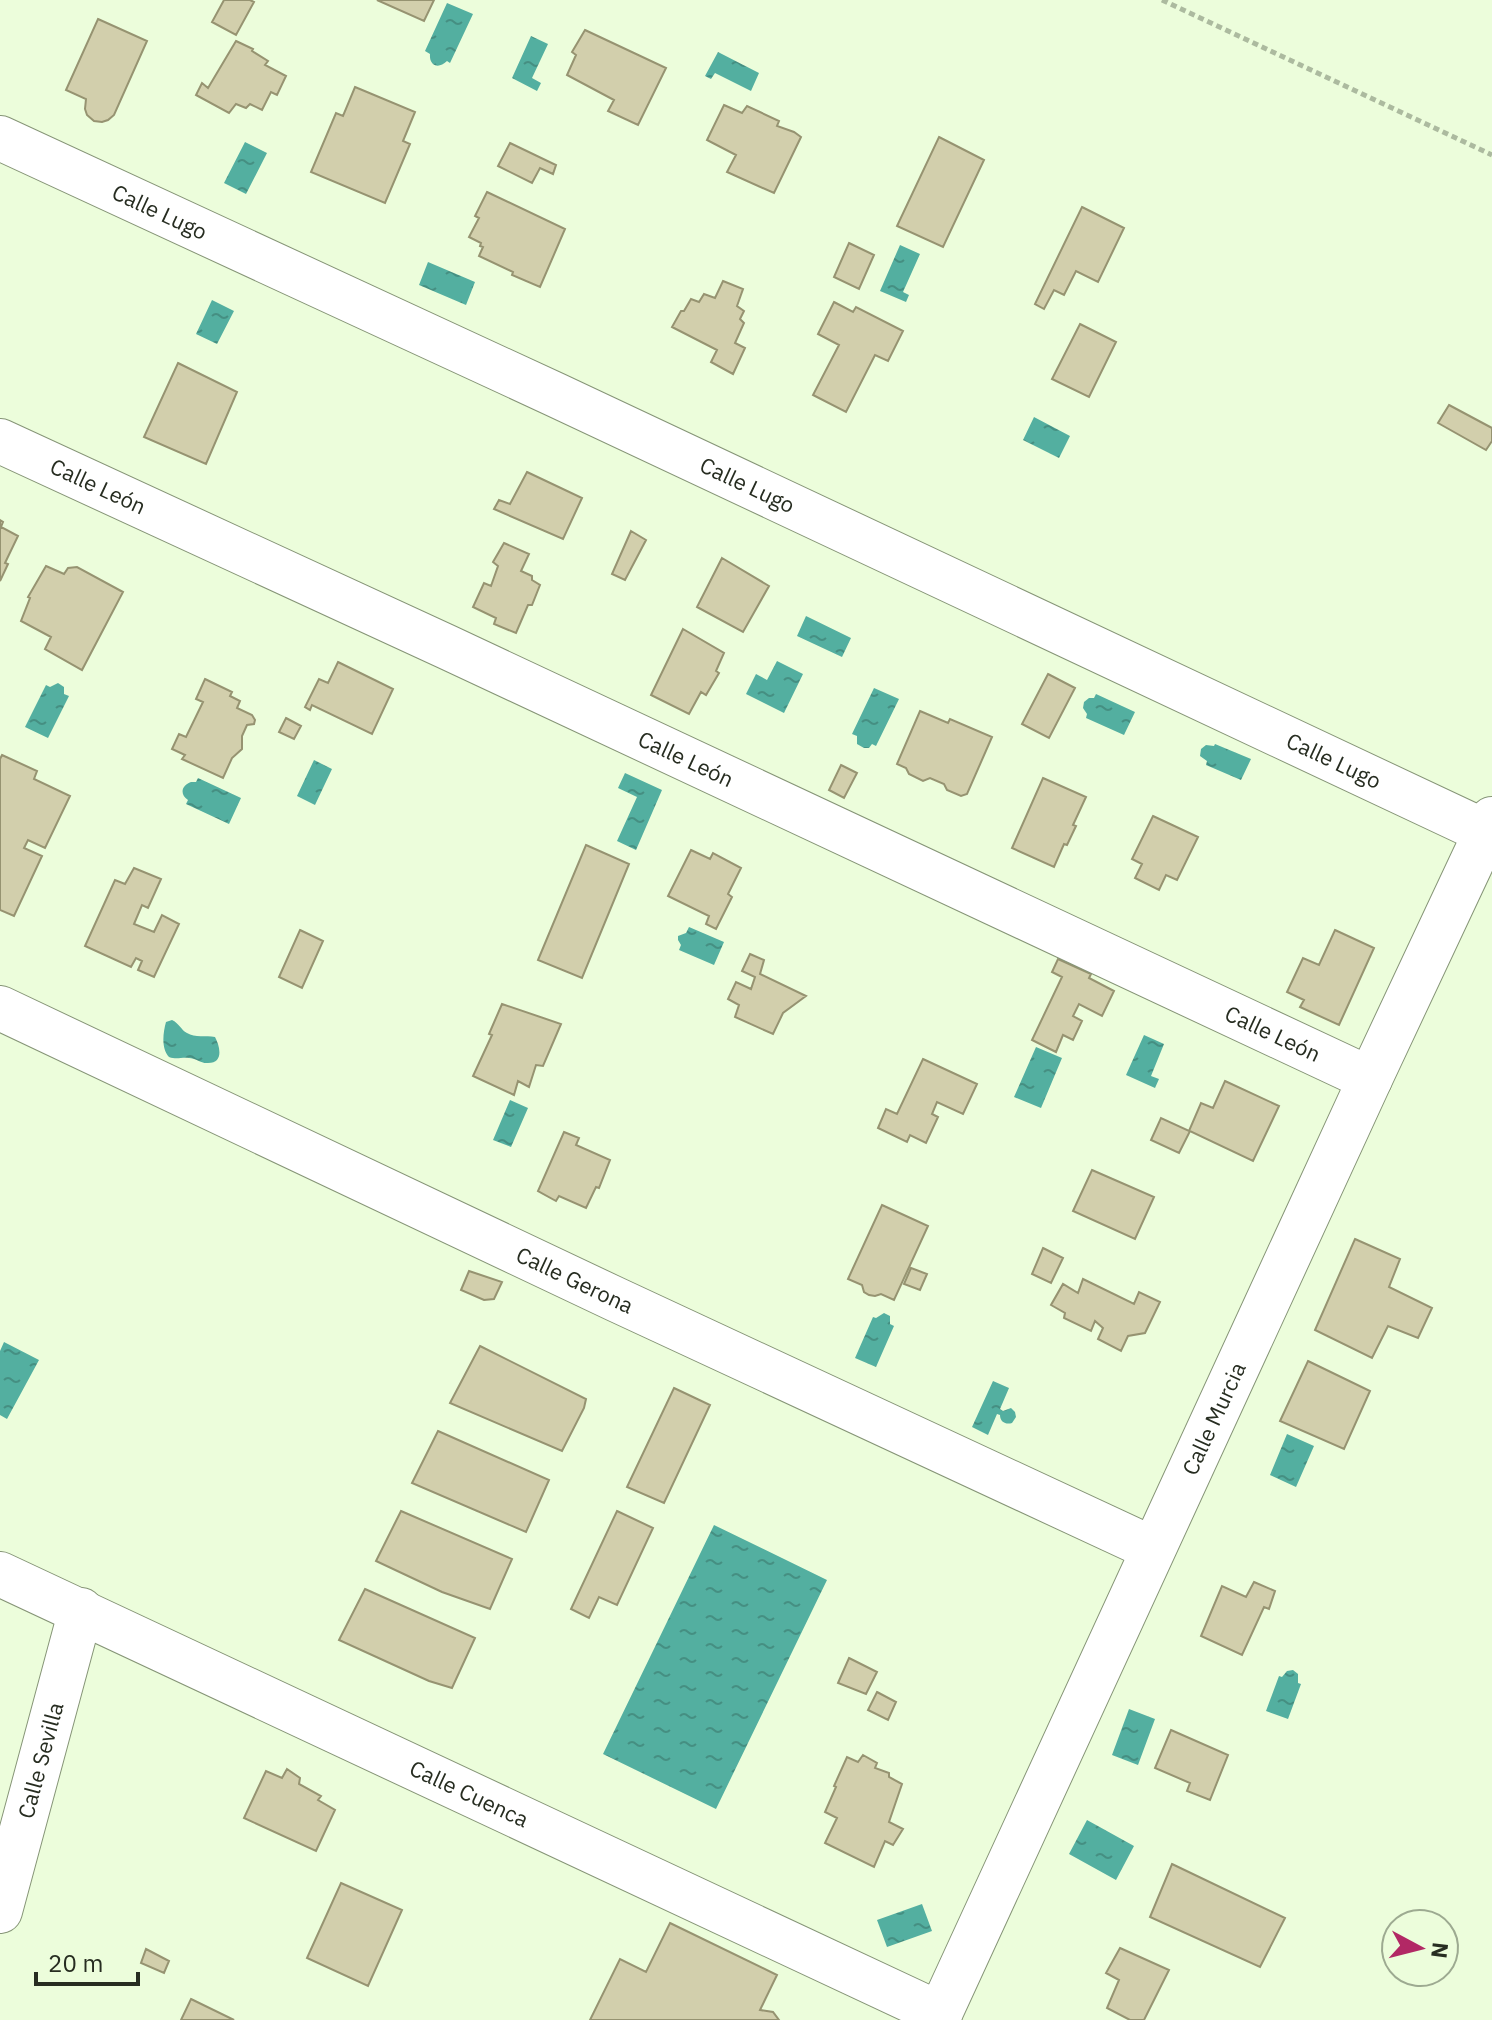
<svg xmlns="http://www.w3.org/2000/svg" width="1492" height="2020" viewBox="0 0 1492 2020" font-family="'IBM Plex Sans',sans-serif">
<defs>
<pattern id="water-ripples" width="26" height="14" patternUnits="userSpaceOnUse" patternTransform="scale(2)"><rect width="26" height="14" fill="#53afa0"/><path d="M2 4q2-2 4 0t4 0M15 11q2-2 4 0t4 0" fill="none" stroke="#458f82"/></pattern>
</defs>
<rect width="100%" height="100%" fill="#ecfddb"/>
<path fill="url(#water-ripples)" d="M447 3 473 14 450 63 447 61C438 70 429 65 430 54L425 51Z
M531 36 548 44 532 78 541 83 537 91 512 78Z
M718 52 759 73 751 91 715 73 711 79 705 76Z
M245 142 267 153 246 194 224 183Z
M900 245 920 254 903 292 909 295 906 302 880 291Z
M428 262 475 282 466 305 419 285Z
M212 300 234 311 217 344 196 334Z
M1034 417 1070 436 1059 458 1023 440Z
M806 616 851 638 842 657 797 636Z
M777 661 803 674 784 713 746 694 756 674 767 680Z
M58 683 64 687V694L69 696 48 738 25 727 46 685 50 687Z
M874 688 899 699 876 746 872 744 869 748H864L857 744V736L852 734Z
M1096 694 1135 712 1124 735 1086 718 1087 714 1083 708 1084 702 1089 698H1094Z
M1215 744 1251 759 1241 780 1206 765 1207 761 1200 756 1201 749 1206 745 1214 746Z
M314 760 332 769 315 805 297 796Z
M625 773 662 790 636 850 617 841 637 797 618 788Z
M198 778 241 798 229 824 186 804 188 800C179 794 182 785 191 782H196Z
M689 927 724 942 714 965 679 950 681 945 678 940V936L686 933Z
M172 1020C179 1023 181 1030 187 1033 195 1038 206 1035 215 1037 220 1046 224 1063 208 1063 202 1064 195 1058 189 1058 181 1057 177 1060 169 1057 161 1048 163 1033 166 1022Z
M1144 1035 1164 1044 1151 1076 1159 1079 1155 1088 1126 1075Z
M1036 1047 1062 1058 1041 1108 1014 1097Z
M510 1100 528 1108 511 1147 493 1140Z
M884 1313 890 1316V1324L894 1326 876 1367 855 1358 873 1317 876 1318Z
M4 1342 39 1360 7 1419 0 1415V1351Z
M993 1381 1009 1388 1000 1409 1003 1411 1011 1408 1015 1412 1016 1417 1012 1423C1006 1425 1000 1422 1000 1415L997 1414 988 1435 972 1427Z
M1287 1434 1314 1446 1296 1487 1270 1475Z
M714 1525 827 1580 716 1809 603 1754Z
M1293 1670 1298 1674V1683L1301 1684 1288 1719 1266 1711 1279 1676 1282 1677 1287 1671Z
M1129 1709 1155 1719 1138 1765 1112 1755Z
M1087 1820 1134 1846 1116 1880 1069 1854Z
M922 1904 932 1931 887 1947 877 1920Z"/>
<path fill="#d2cfac" stroke="#969371" stroke-width="2" d="M224 0H250L254 2 236 35 212 22Z
M377 0H434L424 21Z
M98 19 147 41 114 115 108 120 102 122 94 121 87 115 85 109 86 99 66 90Z
M585 30 666 68 638 125 608 111 614 100 567 75 576 55 572 52Z
M236 41 253 49 252 51 268 61 265 65 286 76 277 95 271 92 262 110 250 104 246 108 236 104 229 113 196 95 202 83 208 88Z
M355 87 415 112 403 141 410 144 385 203 311 172 336 113 343 116Z
M724 105 742 113 747 106 779 121 777 126 794 132 801 137 774 193 727 172 736 155 707 140Z
M939 137 984 160 943 247 897 226Z
M510 143 556 165 553 174 540 168 532 183 498 166Z
M487 192 565 229 540 287 512 275 513 272 479 256 483 247 480 246 481 243 469 237 479 218 475 216Z
M1082 207 1124 228 1098 282 1076 271 1064 295 1054 290 1044 309 1035 304Z
M849 243 874 255 859 289 834 277Z
M723 281 743 289 737 306 744 311 740 319 744 323 735 343 745 348 733 374 711 362 717 350 672 327 681 311H684L691 299 699 302 704 294 715 298Z
M834 302 853 312 856 307 903 331 888 361 875 355 846 412 813 395 839 345 818 334Z
M1080 324 1116 342 1089 397 1052 379Z
M178 363 237 392 206 464 144 437Z
M1449 405 1492 428V441L1486 450 1438 423Z
M527 472 582 498 563 539 494 509 499 500 510 504Z
M0 520 3 522 1 527 18 536 5 563 8 564 0 581Z
M631 531 646 540 625 580 612 574Z
M504 543 529 554 521 571 532 576V580L540 585 532 605H528L516 633 494 624 496 618 473 607 484 583 491 586 498 566 493 562Z
M722 558 769 586 743 632 697 607Z
M46 566 64 574 68 568 77 567 123 592 82 670 45 649 51 637 21 621 30 598 28 597Z
M683 629 724 653 716 671 719 673 706 695 701 692 689 714 651 695Z
M338 662 393 689 372 734 312 705 310 710 305 707 319 679 328 683Z
M1048 674 1075 688 1049 738 1022 724Z
M205 679 232 692 230 696 240 701 237 708 252 715 255 720 254 724 247 725 242 736V749L232 758 223 778 182 759 185 755 172 749 179 734 186 737 203 702 196 699Z
M920 711 948 723 950 719 992 737 967 794 961 796 947 790 944 784 930 778 923 781 909 774 906 768 897 764Z
M286 718 301 726 294 739 279 732Z
M2 755 37 771 34 779 70 796 45 848 28 840 24 848 42 856 14 916 0 910V759Z
M841 765 857 773 844 798 829 790Z
M1043 778 1086 797 1073 825 1076 826 1067 845 1064 844 1054 867 1012 848Z
M1153 816 1198 837 1177 880 1166 875 1159 890 1135 878 1142 864 1132 859Z
M586 845 629 864 582 978 538 960Z
M691 850 710 859 713 853 741 868 728 894 732 897 716 929 706 924 709 916 668 896Z
M134 868 161 879 148 908 142 905 134 924 154 932 162 915 179 924 154 977 138 970 142 961 136 958 131 967 85 946 115 880 125 884Z
M300 930 323 941 302 988 279 977Z
M1335 930 1374 948 1339 1025 1300 1007 1304 1000 1287 992 1303 958 1319 965Z
M750 954 764 960 760 974 806 996 783 1013 773 1034 735 1017 739 1005 728 999 736 982 751 989 755 977 742 971Z
M1058 959 1091 974 1089 978 1114 991 1102 1016 1079 1004 1073 1016 1082 1021 1073 1040 1063 1035 1056 1052 1032 1040 1062 977 1052 972Z
M502 1004 561 1024 543 1066 536 1065 529 1087 518 1081 514 1095 473 1076 492 1035 489 1034Z
M923 1059 977 1084 963 1114 937 1102 932 1114 938 1117 926 1143 910 1135 907 1142 878 1128 886 1109 897 1114Z
M1225 1081 1279 1106 1253 1161 1190 1131 1179 1153 1151 1140 1161 1118 1189 1131 1201 1103 1213 1108Z
M564 1132 579 1138 576 1145 610 1160 599 1188 596 1187 586 1208 559 1196 556 1201 538 1191Z
M1092 1170 1154 1197 1135 1239 1073 1211Z
M882 1205 928 1226 894 1300 881 1294 875 1296 869 1295 864 1292 862 1285 848 1279Z
M1355 1239 1400 1259 1389 1287 1432 1308 1418 1338 1388 1326 1372 1358 1315 1330Z
M1043 1248 1063 1258 1051 1283 1032 1274Z
M911 1268 927 1274 920 1290 904 1284Z
M469 1271 502 1282 494 1299 484 1300 461 1290Z
M1083 1279 1134 1304 1139 1292 1160 1302 1145 1333 1128 1336 1121 1351 1098 1339 1103 1328 1095 1321 1091 1331 1064 1318 1065 1313 1051 1305 1063 1284 1078 1293Z
M480 1346 586 1399 584 1408 562 1451 450 1403Z
M1308 1361 1370 1391 1344 1449 1280 1421Z
M674 1388 710 1405 664 1503 627 1487Z
M438 1431 549 1480 526 1532 412 1483Z
M401 1511 512 1559 490 1609 442 1592 376 1561Z
M617 1511 653 1528 617 1605 599 1597 589 1618 571 1609Z
M1254 1582 1275 1591 1269 1609 1264 1607 1242 1655 1201 1636 1222 1586 1246 1597Z
M365 1589 475 1638 452 1688 429 1681 339 1640Z
M849 1658 877 1672 866 1694 838 1683Z
M877 1692 896 1702 888 1720 868 1710Z
M1171 1730 1228 1755 1210 1800 1187 1791 1190 1783 1155 1768Z
M863 1755 877 1763 875 1768 889 1773V1777L902 1784 889 1822 903 1829 893 1845 885 1841 874 1867 825 1843 837 1818 825 1812 836 1787 834 1786 847 1757 858 1762Z
M287 1769 300 1778 299 1784 321 1796 318 1800 335 1810 316 1851 244 1818 266 1771 282 1778Z
M1172 1864 1285 1918 1260 1967 1150 1917Z
M341 1883 402 1910 368 1986 307 1958Z
M670 1923 777 1975 760 2010 773 2012 779 2020H590L620 1959 646 1972Z
M1120 1948 1169 1970 1144 2020H1130L1107 2008 1119 1980 1106 1973Z
M146 1949 169 1961 164 1973 141 1963Z
M191 1999 234 2020H181Z"/>
<g fill="none" stroke-linecap="round" stroke-linejoin="round">
<defs>
<g id="minor">
<path id="s1" d="M0 138 556 395 1492 835"/>
<path id="s2" d="M0 441 447 647 1370 1079"/>
<path id="s3" d="M0 1008 615 1299 1153 1549"/>
<path id="s4" d="M0 1574 940 2014"/>
<path id="s5" d="M0 1911 81 1610"/>
<path id="s6" d="M937 2020 1370 1079 1492 819"/>
</g>
</defs>
<use href="#minor" stroke="#869577" stroke-width="46"/>
<path stroke="#acba9f" stroke-width="5" stroke-dasharray="6 4" stroke-linecap="butt" d="M1162 0 1492 155"/>
<use href="#minor" stroke="#fff" stroke-width="44"/>
</g>
<g text-anchor="middle" stroke-width="8" stroke-linejoin="round" paint-order="stroke">
<g font-size="22" fill="#272d21" stroke="#ecfddb">
<text dy="8" stroke="none"><textPath href="#s1" startOffset="176">Calle Lugo</textPath></text>
<text dy="8" stroke="none"><textPath href="#s1" startOffset="824">Calle Lugo</textPath></text>
<text dy="8" stroke="none"><textPath href="#s2" startOffset="108">Calle León</textPath></text>
<text dy="8" stroke="none"><textPath href="#s2" startOffset="756">Calle León</textPath></text>
<text dy="8" stroke="none"><textPath href="#s1" startOffset="1472">Calle Lugo</textPath></text>
<text dy="8" stroke="none"><textPath href="#s2" startOffset="1404">Calle León</textPath></text>
<text dy="8" stroke="none"><textPath href="#s3" startOffset="636">Calle Gerona</textPath></text>
<text dy="8" stroke="none"><textPath href="#s6" startOffset="662">Calle Murcia</textPath></text>
<text dy="8" stroke="none"><textPath href="#s5" startOffset="156">Calle Sevilla</textPath></text>
<text dy="8" stroke="none"><textPath href="#s4" startOffset="518">Calle Cuenca</textPath></text>
</g>
</g>
<g transform="translate(1420 1948) rotate(97)"><circle r="38" fill="#ecfddb" stroke="#9daa91" stroke-width="2"/>
<path d="M0-6L14 30L0 20L-14 30Z" fill="#b22865"/>
<text y="-12" font-size="22" font-weight="bold" text-anchor="middle" fill="#272d21">N</text>
</g>
<path d="M36 1972v12h102v-12" fill="none" stroke="#272d21" stroke-width="4"/>
<text x="48" y="1972" font-size="24" fill="#272d21" stroke="#ecfddb" stroke-width="6" paint-order="stroke">20 m</text>
</svg>
